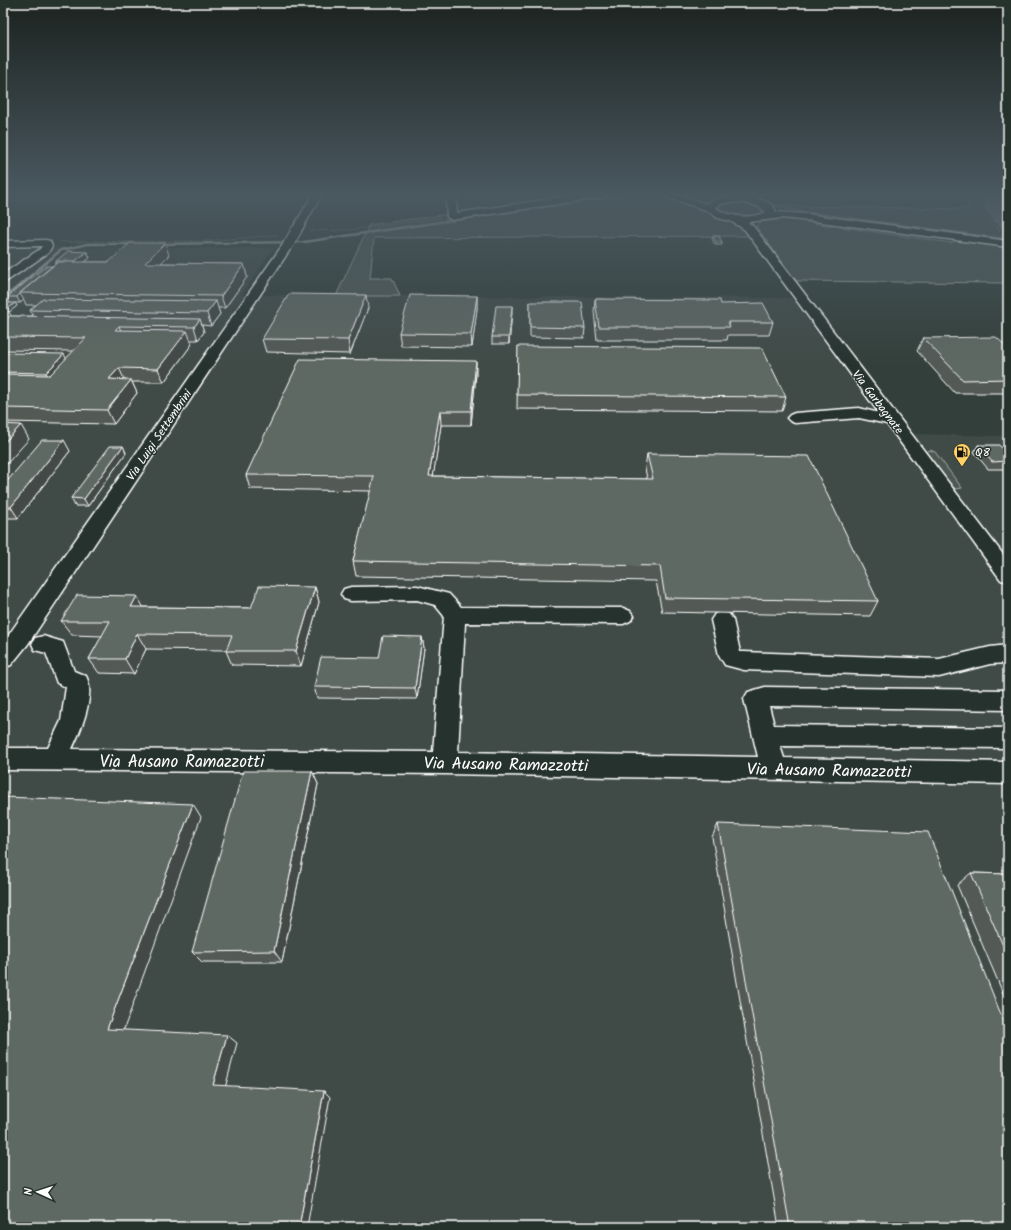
<svg xmlns="http://www.w3.org/2000/svg" width="1011" height="1230" viewBox="0 0 1011 1230" font-family="Kalam,sans-serif">
<rect width="100%" height="100%" fill="#333f3a"/>
<filter id="ink" filterUnits="userSpaceOnUse"><feTurbulence type="fractalNoise" baseFrequency=".025" numOctaves="2"/><feDisplacementMap in="SourceGraphic" scale="8" xChannelSelector="R" yChannelSelector="G"/><feConvolveMatrix kernelMatrix="1 2 1 2 8 2 1 2 1" color-interpolation-filters="sRGB"/></filter>
<g filter="url(#ink)">
<path fill="#404c47" d="M3 247 273 248 242 295 792 298 1008 592V1227H3Z
M908 434 1008 436V552H997Z"/>
<path fill="#4d5853" stroke="#a6aca9" d="M593 194H658L703 208 711 214 728 219 744 228 749 236 374 238 370 278H392L400 296H336L369 225Z
M973 194H985L984 197 996 221 1008 232V239L786 209 768 204 786 206 968 209Z
M732 201 752 203 764 209 765 211C754 223 728 215 716 208L717 204Z
M783 219 952 243 954 240 1008 247V283L796 281 756 226 761 222Z
M930 450 935 452 962 488 956 489 951 486 926 452Z"/>
<path fill="#737b78" stroke="#abb0ae" d="M985 194H1006L1004 202 1008 211V232C997 222 982 211 985 194Z"/>
<g fill="none" stroke-linecap="round" stroke-linejoin="round">
<path stroke="#abb0ae" stroke-width="2.5" d="M159 244 304 242 631 194
M22 283 61 250 88 244H135"/>
<path stroke="#abb0ae" stroke-width="3" d="M3 299 24 282"/>
<defs>
<path id="minor" d="M313 194H322L300 233H292L291 231Z
M446 194H456L457 213 583 194H608L604 197 452 220 447 217Z
M732 194H744L753 200 748 203Z
M730 214 744 219 753 226 1008 561V582L1001 580 887 424 859 418 795 423 790 421 787 418 790 415 795 413 859 408 879 413 745 230C739 225 730 222 725 217Z
M46 240 50 241 52 246 48 253 7 281 3 282V274L40 249 42 246 3 247V241Z
M288 242 293 245 28 644 11 665 3 668V643L284 243Z
M417 586 449 594 461 607 623 608 630 611 634 616 630 621 623 624 465 623 458 752 758 757 744 699 748 692 765 687 1008 690V710L769 706 774 725 1008 728V748L780 746 784 758 1008 762V784L445 774 3 770V748H48L61 721 66 687 57 683 46 653 35 650 32 644 35 638 43 636 63 642 74 671 86 676C96 695 81 730 72 749L433 752 444 616 435 605 417 600 351 601 344 599 341 594 344 589 351 587Z
M722 612 729 614 733 620 740 652H744L939 659 990 647 1008 645V663L990 664 939 677 744 670 725 665 719 655 711 620 715 614Z"/>
<path id="major" d="M661 194H677L707 204C720 192 771 193 776 212L806 214 1008 241V247L806 220 781 218 748 222 730 221 718 218 706 210 663 196ZM741 202 758 206 766 212C751 219 728 218 715 207L723 203Z"/>
</defs>
<use href="#minor" stroke="#fff" stroke-width="3"/>
<use href="#major" stroke="#fff" stroke-width="3"/>
<path stroke="#fff" stroke-width="1" stroke-dasharray="0.5 1.5" stroke-linecap="butt" d="M980 194C979 211 988 220 1000 230
M1008 196V206
M310 231 349 230 440 218
M59 242 205 241 278 235"/>
<use href="#minor" fill="#26332d" fill-rule="evenodd"/>
<use href="#major" fill="#26332d" fill-rule="evenodd"/>
<defs>
<path id="minor-bridge" d="M288 245 296 231"/>
</defs>
<use href="#minor-bridge" stroke="#fff" stroke-width="12" stroke-linecap="butt"/>
<use href="#minor-bridge" stroke="#26332d" stroke-width="10"/>
</g>
<path fill="#525a56" stroke="#fff" fill-rule="evenodd" d="M713 236 722 242V245H715L712 239Z
M87 252 90 258 84 262H109L169 255 161 263 244 264 247 277 225 308H218L220 314 211 326 202 325 204 332 198 340H190L192 344 164 382H132L137 393 114 424 3 422V353L66 359 74 351 3 350V305L10 303 7 297 52 266 56 263V261ZM24 300 26 305H36L30 310 33 316H11L9 312 17 306 15 303H20Z
M477 296V309L472 347 401 346 399 333Z
M595 299 721 304 773 322 769 335H728L727 340H597L594 312Z
M530 302 585 328 584 338 530 337Z
M368 308 350 354 266 352 262 339Z
M512 312 509 344H492V337Z
M923 338 1008 348V393H955L917 351Z
M518 346 786 397 782 411 517 409Z
M476 374 471 425H441L433 476 647 479 645 468 647 454 878 601 870 616 662 612 656 581 356 576 353 561 371 491 250 489 246 475Z
M978 445 1008 455V469H988L974 452Z
M123 446 126 453 88 506H75L71 498Z
M70 451 18 518H3V486Z
M315 587 319 602 301 666 232 665 226 651V650L146 649 134 674 99 673 89 659 102 636 72 635 61 621 143 607 251 608Z
M422 637 424 648 417 699 317 698 314 687 379 658Z
M312 771 318 784 282 962H202L192 952Z
M718 824 1008 1227H779L712 837Z
M971 873 1008 874V1005L957 885Z"/>
<path fill="#424a46" stroke="#fff" d="M165 243 169 255 149 275 145 263Z
M87 252 90 258 78 267 75 261Z
M244 264 247 277 225 308 221 296Z
M20 294 24 300 20 303 17 297Z
M366 295 368 308 350 354 348 340Z
M477 296V309L472 347 471 334Z
M216 301 220 314 211 326 207 313Z
M15 303 17 306 9 312 12 317 3 326V312Z
M512 306V312L509 344V337Z
M200 319 204 332 198 340 194 327Z
M119 326 124 339 115 330Z
M187 331 192 344 164 382 158 369Z
M64 354 69 364 52 383 46 373Z
M476 361V374L471 425V411Z
M119 368 125 381 109 379Z
M131 380 137 393 114 424 107 410Z
M440 411 441 425 431 491 429 476Z
M21 425 29 439 3 468V444Z
M64 440 70 451 18 518 11 507Z
M123 446 126 453 88 506 84 499Z
M315 587 319 602 301 666 296 651Z
M137 596 145 610 131 607Z
M137 634 146 649 134 674 125 659Z
M422 637 424 648 417 699 415 688Z
M312 771 318 784 282 962 274 951Z
M193 804 201 817 121 1037 107 1029Z
M227 1035 237 1043 224 1092 213 1085Z
M324 1091 330 1097 307 1227H299Z"/>
<path fill="#5f6964" stroke="#fff" d="M713 236H719L722 242H716Z
M130 243H165L145 263 244 264 221 296 20 293 58 262H109Z
M68 251 87 252 75 261H56Z
M46 266H52L20 293V294L17 297H7Z
M289 294 366 295 348 340 262 339Z
M410 295 477 296 471 334 399 333Z
M43 299 216 301 207 313 30 310Z
M595 299 720 300 721 304 763 303 773 322H728L730 327H599Z
M530 302H582L585 328 530 327Z
M7 303H15L5 311H3V305Z
M496 306H512L509 337H492Z
M3 311H9L3 316Z
M10 316 200 319 194 327 119 326 115 330 187 331 158 369 119 368 109 379 131 380 107 410 3 408V374L50 375 86 338 3 337V321Z
M996 337 1008 348V379L963 380 923 338Z
M518 346 762 348 786 397 517 395Z
M3 353 64 354 46 373 3 372Z
M300 359 476 361 471 411H440L429 476 653 479 647 454 809 456 878 601 665 598 660 566 353 561 374 476 246 475Z
M3 424 21 425 3 444Z
M42 440H64L11 507H3V486Z
M978 445H999L1008 455V461L992 462Z
M110 446H123L84 499 71 498Z
M259 586 315 587 296 651H226L232 635 137 634 125 659H89L110 621H61L77 595 137 596 131 607 251 608Z
M383 636 422 637 415 688 314 687 321 657 379 658Z
M243 771H312L274 951 192 952Z
M3 797 193 804 107 1029 227 1035 213 1085 324 1091 299 1227H3Z
M718 824 928 832 1008 1032V1227H790Z
M971 873 1008 874V957Z"/>
</g>
<linearGradient id="sky" x2="0" y2="1"><stop stop-color="#1c2320"/><stop offset="0.53" stop-color="#4a5860"/><stop offset="1" stop-color="#4a5860" stop-opacity="0"/></linearGradient>
<rect width="1011" height="367" fill="url(#sky)"/>
<defs>
<symbol id="fuel-pin" viewBox="-11 -11 22 30"><path d="M0 17L-7.5 6A9.5 9.5 0 1 1 7.5 6Z" fill="#ffd166" stroke="#26332d"/><path d="M-5.5-6h7V0h2V4h1.3V-2.5L3-4.5l.8-.8L6-3V5H2.5V1h-1V6h-7ZM-4.2-4.7v3.2H.2V-4.7Z" fill="#111"/></symbol>
</defs>
<g fill-rule="evenodd">
<use href="#fuel-pin" x="952" y="442" width="20" height="27"/>
</g>
<g text-anchor="middle" stroke-width="3" stroke-linejoin="round" paint-order="stroke">
<g font-size="12" fill="#fff" stroke="#26332d">
<text transform="translate(878 402) rotate(53)" y="4">Via Garbagnate</text>
<text transform="translate(159 435) rotate(-56)" y="4">Via Luigi Settembrini</text>
</g>
<g font-size="12" fill="#fff" stroke="#26332d" text-anchor="start">
<text x="975" y="456">Q8</text>
</g>
<g font-size="17" fill="#fff" stroke="#26332d">
<text x="182" y="767">Via Ausano Ramazzotti</text>
<text transform="translate(506 764) rotate(1)" y="6">Via Ausano Ramazzotti</text>
<text transform="translate(829 770) rotate(1)" y="6">Via Ausano Ramazzotti</text>
</g>
</g>
<rect width="1011" height="1230" fill="none" stroke="#26332d" stroke-width="16"/>
<rect x="8" y="8" width="995" height="1214" fill="none" stroke="#fff" stroke-width="1.5" filter="url(#ink)"/>
<g transform="translate(38 1192) rotate(273)" stroke="#26332d" stroke-width="3" paint-order="stroke">
<path d="M0-3L7 15L0 10L-7 15Z" fill="#ffffff"/>
<text y="-6" font-size="11" font-weight="bold" text-anchor="middle" fill="#ffffff">N</text>
</g>
</svg>
